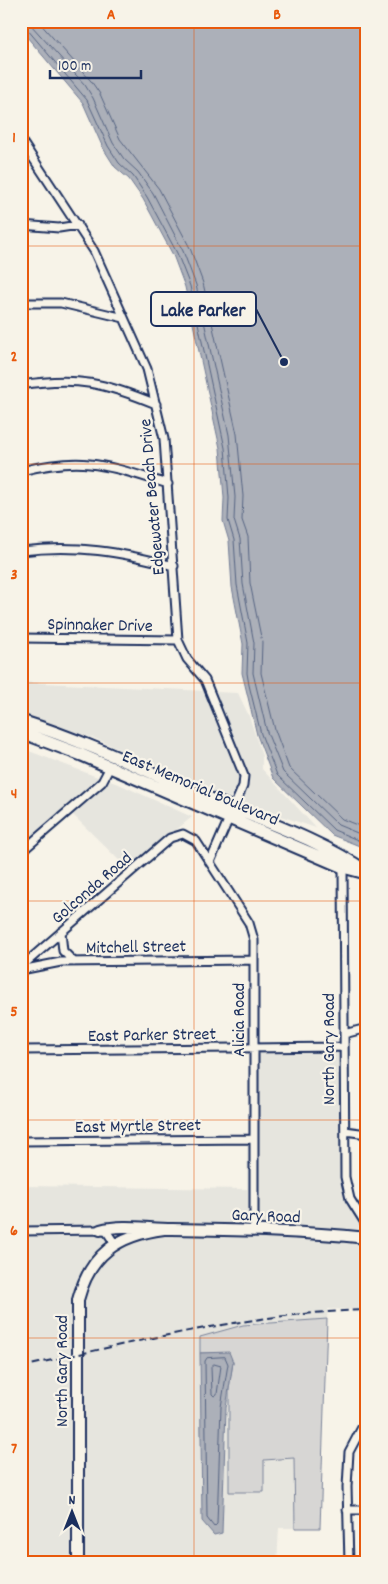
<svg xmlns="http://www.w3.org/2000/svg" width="388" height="1584" viewBox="0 0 388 1584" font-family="Dekko,sans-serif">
<rect width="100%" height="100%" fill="#f7f3e8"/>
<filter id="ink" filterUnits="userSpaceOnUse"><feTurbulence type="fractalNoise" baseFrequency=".02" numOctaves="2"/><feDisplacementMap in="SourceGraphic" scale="10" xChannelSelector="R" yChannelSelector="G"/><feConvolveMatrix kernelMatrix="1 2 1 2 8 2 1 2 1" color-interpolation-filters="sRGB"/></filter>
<g filter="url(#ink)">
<path fill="#e6e5de" d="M21 682 206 691 241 777 240 785 233 800 94 738 21 716Z
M214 692 238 693 249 716 262 756V769L316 828 239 802 246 788V771Z
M21 748 100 778 21 848Z
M107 780 121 785 192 817 128 869 71 813Z
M341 1050 344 1187 347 1200 367 1231V1235L258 1227 257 1051Z
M247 1142H251V1227L21 1228V1186L247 1189Z
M354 1200 367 1201V1221Z
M100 1233 105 1235 111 1243 81 1279 75 1563H21V1235Z
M164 1233 274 1234 367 1242V1310L328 1309 327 1319 243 1325 200 1338 202 1521 222 1533 226 1408 229 1389V1492L264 1459 294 1458 295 1528H279L277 1563H81L79 1314 84 1288 100 1261 128 1241Z"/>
<path fill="#d7d6d4" stroke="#798299" d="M327 1319 320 1528H295L294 1458 264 1460V1492H229V1389L233 1362 213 1353H200V1337L243 1325Z"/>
<path fill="#acb0b9" stroke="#727c95" d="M21 21H367V849L332 835 273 778 257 735 247 693 242 673 243 644 232 587 229 541 223 521 224 498 220 448 185 287 173 255 143 199 129 179 115 167 103 148 83 103 21 30Z
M229 1352 233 1362 226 1408 222 1533 214 1535 202 1521 200 1353Z"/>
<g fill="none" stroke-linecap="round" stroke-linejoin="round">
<path stroke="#556382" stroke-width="1" d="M38 21 91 81 100 94 120 139 159 189 190 248 203 283 237 434 243 496 242 520 248 537 250 583 262 642 261 673 275 730 289 768 342 819 367 829
M21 22 31 25 85 85 93 98 113 143 124 159 138 172 153 193 183 251 196 285 229 435 235 497 234 520 240 539 243 584 254 643 253 673 267 732 283 772 338 825 367 837
M21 28 27 29 87 100 108 146 119 163 133 176 147 197 177 253 190 286 225 448 229 498 228 520 234 540 237 585 248 643 247 673 249 685 261 734 277 775 334 830 367 844
M225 1357 228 1364 221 1407 217 1524 214 1527 207 1518 205 1361 207 1358Z
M214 1364 221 1366 217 1394 214 1396 212 1394 211 1367Z"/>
<defs>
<path id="minor" d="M21 140 94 251 147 369 164 439 178 640 187 659 205 680 244 776 243 786 210 862
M21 225 59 228 78 225
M21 303H61L124 318
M21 385C77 376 105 383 156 404
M21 471C86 455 108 466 168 484
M21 551C76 544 121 552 174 566
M21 638 178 640
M21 852 102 782 110 767
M343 867 345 1177 350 1199 367 1226
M61 932 63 951 74 962
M21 967 170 838 183 834 196 841 249 923 254 940V1230
M21 970 61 962 253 960
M344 1034 367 1028
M21 1050 343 1047
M345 1131 367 1134
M21 1141 254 1139
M21 1231 100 1230 107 1232 115 1244
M347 1510H367
M349 1563 347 1487 349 1452 367 1418"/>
<path id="secondary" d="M100 1230C123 1224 148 1229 172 1229 237 1230 302 1231 367 1238
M78 1563V1300C90 1254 118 1235 164 1229"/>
<path id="primary" d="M21 721C88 742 151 773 215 801 266 822 322 841 367 872
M21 732 82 755 343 867 362 872"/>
</defs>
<use href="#minor" stroke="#1b2f5e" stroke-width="11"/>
<use href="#secondary" stroke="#1b2f5e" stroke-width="14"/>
<use href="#primary" stroke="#1b2f5e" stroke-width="15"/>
<use href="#minor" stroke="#f7f3e8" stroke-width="7"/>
<use href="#secondary" stroke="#f7f3e8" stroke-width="10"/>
<use href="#primary" stroke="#f7f3e8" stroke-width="11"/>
<path stroke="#1b2f5e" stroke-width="2" stroke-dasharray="8 4" stroke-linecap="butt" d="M21 1367C135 1342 249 1313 367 1310"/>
</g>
</g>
<path fill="none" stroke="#e8590c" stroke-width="1" stroke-opacity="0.55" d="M194 21V1563M21 246H367M21 464H367M21 683H367M21 901H367M21 1120H367M21 1338H367"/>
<g text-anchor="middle" stroke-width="4.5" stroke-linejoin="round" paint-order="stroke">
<g font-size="18" fill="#1b2f5e" stroke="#f7f3e8">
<text transform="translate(151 497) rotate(-95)" y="6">Edgewater Beach Drive</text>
<text transform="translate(100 624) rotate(1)" y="6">Spinnaker Drive</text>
<text transform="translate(201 787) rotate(23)" y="6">East Memorial Boulevard</text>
<text transform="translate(91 887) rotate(-41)" y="6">Golconda Road</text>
<text transform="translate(136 946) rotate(-1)" y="6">Mitchell Street</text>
<text transform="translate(238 1020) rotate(-90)" y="6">Alicia Road</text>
<text transform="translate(152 1034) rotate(-1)" y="6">East Parker Street</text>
<text transform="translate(328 1049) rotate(-90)" y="6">North Gary Road</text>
<text transform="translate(138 1125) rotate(-1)" y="6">East Myrtle Street</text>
<text transform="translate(266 1215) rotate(2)" y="6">Gary Road</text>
<text transform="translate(61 1371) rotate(-90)" y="6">North Gary Road</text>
</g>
</g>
<path fill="none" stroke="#1b2f5e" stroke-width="2" d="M284 362L256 309"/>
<circle fill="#1b2f5e" stroke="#f7f3e8" stroke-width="2" cx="284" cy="362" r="5"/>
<rect fill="#f7f3e8" stroke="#1b2f5e" stroke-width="2" x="151" y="292" width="105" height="34" rx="5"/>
<g font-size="19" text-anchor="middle" font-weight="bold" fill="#1b2f5e">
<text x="203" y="316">Lake Parker</text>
</g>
<rect width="388" height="1584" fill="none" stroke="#f7f3e8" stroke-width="55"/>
<g transform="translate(72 1512)" stroke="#f7f3e8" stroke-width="4" paint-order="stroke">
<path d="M0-4L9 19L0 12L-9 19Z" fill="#1b2f5e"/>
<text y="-8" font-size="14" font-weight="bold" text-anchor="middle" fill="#1b2f5e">N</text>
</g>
<path d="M50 70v8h91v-8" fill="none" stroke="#1b2f5e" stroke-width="2.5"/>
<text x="58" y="70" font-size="15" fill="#1b2f5e" stroke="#f7f3e8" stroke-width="4" paint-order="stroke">100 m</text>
<rect x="28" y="28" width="332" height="1528" fill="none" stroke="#e8590c" stroke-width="2"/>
<g font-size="16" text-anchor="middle" font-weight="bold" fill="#e8590c">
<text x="111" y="19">A</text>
<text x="277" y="19">B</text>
<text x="14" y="142">1</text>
<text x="14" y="361">2</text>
<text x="14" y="579">3</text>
<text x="14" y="798">4</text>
<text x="14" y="1016">5</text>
<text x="14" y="1235">6</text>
<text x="14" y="1453">7</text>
</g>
</svg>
